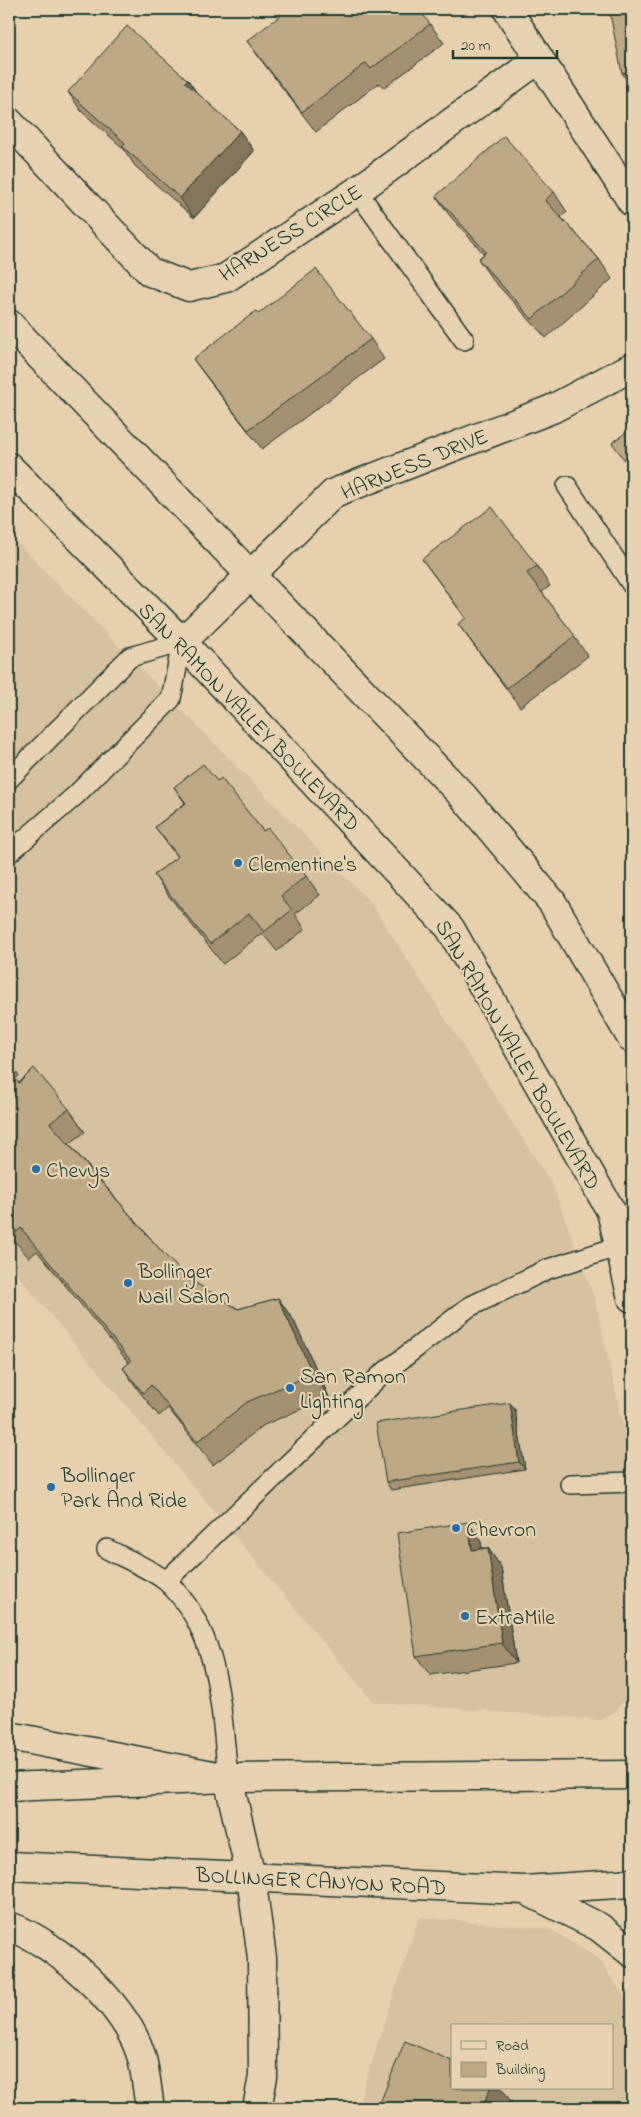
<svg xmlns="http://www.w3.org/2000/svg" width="641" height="2117" viewBox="0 0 641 2117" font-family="'Indie Flower',sans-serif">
<rect width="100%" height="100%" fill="#e7d1ad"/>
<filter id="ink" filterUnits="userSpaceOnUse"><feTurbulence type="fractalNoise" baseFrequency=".02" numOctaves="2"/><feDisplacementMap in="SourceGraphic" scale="10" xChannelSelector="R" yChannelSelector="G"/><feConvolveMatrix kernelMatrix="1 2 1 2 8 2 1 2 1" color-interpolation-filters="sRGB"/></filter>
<g filter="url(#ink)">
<path fill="#d6c29f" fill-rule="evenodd" d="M9 534 371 903 552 1184 595 1299 632 1466V1691L615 1712 601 1720 373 1702 9 1265Z
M419 1917 550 1929 599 1959 632 2009V2108H357ZM452 2026H612V2088H452Z"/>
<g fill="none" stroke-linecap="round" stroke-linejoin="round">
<defs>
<path id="lane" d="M357 191 464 340
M567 486 632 585
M9 779 130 657 182 642 171 699 76 795 9 853
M570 1484 632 1482
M107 1549C124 1558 155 1571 167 1582 221 1632 221 1711 228 1778
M166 1581 381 1375 469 1307 548 1269 620 1246"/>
<path id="street" d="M507 9 632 202
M9 122 150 272 189 287 226 278 357 191 539 59
M182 642 334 493 552 409 632 367"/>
<path id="secondary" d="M9 324 463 796 552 902 632 1039
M9 467 182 642 450 928 611 1211 632 1298
M9 1787 228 1778 632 1775
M9 1866 524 1890 632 1883
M525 1890 599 1927 632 1953"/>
<path id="highway" d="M9 1736 228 1778 251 1877 262 1958 263 2077 257 2108
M9 1926C58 1944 125 2004 141 2055 146 2072 147 2091 150 2108"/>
</defs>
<use href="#lane" stroke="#1f3d34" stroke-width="22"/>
<use href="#street" stroke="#1f3d34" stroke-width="31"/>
<use href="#secondary" stroke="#1f3d34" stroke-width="31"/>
<use href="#highway" stroke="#1f3d34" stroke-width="31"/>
<use href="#lane" stroke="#e7d3b1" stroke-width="19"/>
<use href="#street" stroke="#e7d3b1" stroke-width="28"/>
<use href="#secondary" stroke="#e7d3b1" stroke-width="28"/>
<use href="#highway" stroke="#e7d3b1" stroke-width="28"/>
</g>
<path fill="#a39172" stroke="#1f3d34" d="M632 9V88L622 73Z
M430 24 444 43 384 88 379 83 316 132 261 60 247 41Z
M188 80 197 93 240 131 254 151 194 218 135 166 123 148 81 111 68 92Z
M554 192 567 212 561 217 599 259 612 279 546 338 492 279 478 259 484 254 450 216 436 196Z
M258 314 371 339 384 359 262 449 207 378 193 359Z
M422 559 537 566 550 586 542 592 588 656 520 707 472 643 458 624 466 619Z
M217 781 306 876 320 895 295 914 305 929 277 951 262 933 223 964 168 895 154 875 177 857 155 827 185 803 174 787Z
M9 1062 19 1076 15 1079 19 1083 69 1109 85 1132 69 1144 164 1254 189 1279 238 1309 278 1298 294 1321 329 1397 264 1425 213 1465 168 1408 159 1416 139 1391 123 1368 129 1363 37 1251 29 1258 9 1234Z
M510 1403 515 1410 525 1469 391 1490 386 1482Z
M468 1522 481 1542 482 1548H488L501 1567 516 1663 430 1675 416 1656Z"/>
<path fill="#84765c" stroke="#1f3d34" d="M188 80 201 99 185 82Z
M240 131 254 151 194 218 180 198Z
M278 1298 294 1321 329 1397 313 1374Z
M510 1403 515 1410 525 1469 519 1462Z
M468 1522 481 1542 485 1569 472 1550Z
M488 1548 501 1567 516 1663 502 1643Z
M490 2088H502L513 2105 512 2108H482Z"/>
<path fill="#bda984" stroke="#1f3d34" d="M289 9H419L430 24 371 69 366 63 302 112 247 41Z
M609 9H632V71L622 73Z
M127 26 188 80 185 82 240 131 180 198 122 146 125 143 68 92Z
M504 136 554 192 545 200 599 259 532 319 478 259 486 252 436 196Z
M316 269 371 339 248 430 193 359 256 311 258 314Z
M632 428V470L612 443Z
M492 507 537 566 527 573 575 636 507 688 458 624 466 618 422 559Z
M203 764 217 781 221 778 263 831 268 828 306 876 281 896 292 910 264 932 249 913 210 944 154 875 178 856 155 827 186 803 174 787Z
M34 1068 69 1109 50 1123 164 1254 189 1279 238 1309 278 1298 313 1374 247 1402 197 1442 151 1385 143 1393 123 1368 131 1361 21 1228 13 1235 9 1231V1073L19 1083Z
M510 1403 519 1462 386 1482 376 1423Z
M468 1522 472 1550 488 1548 502 1643 416 1656 397 1533Z
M405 2041 452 2061V2088H490L482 2108H378Z"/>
</g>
<g fill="#1f6fb2" stroke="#e7d3b1" stroke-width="2">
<circle cx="238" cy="863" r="5"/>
<circle cx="36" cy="1169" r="5"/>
<circle cx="128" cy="1283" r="5"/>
<circle cx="290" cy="1388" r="5"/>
<circle cx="51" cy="1487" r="5"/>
<circle cx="456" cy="1528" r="5"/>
<circle cx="465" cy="1616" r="5"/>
</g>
<g text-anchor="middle" stroke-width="4.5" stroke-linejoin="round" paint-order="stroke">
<g font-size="22" fill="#1f3d34" stroke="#e7d3b1">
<text transform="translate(290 232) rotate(-32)" y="8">HARNESS CIRCLE</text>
<text transform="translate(414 463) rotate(-22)" y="8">HARNESS DRIVE</text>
<text transform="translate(250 716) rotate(46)" y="8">SAN RAMON VALLEY BOULEVARD</text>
<text transform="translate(519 1054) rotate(60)" y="8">SAN RAMON VALLEY BOULEVARD</text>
<text transform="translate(321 1880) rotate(3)" y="8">BOLLINGER CANYON ROAD</text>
</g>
<g font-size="22" fill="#1f3d34" stroke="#e7d3b1" text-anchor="start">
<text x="248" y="871">Clementine's</text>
<text x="46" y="1177">Chevys</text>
<text x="138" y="1278">Bollinger<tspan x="138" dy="25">Nail Salon</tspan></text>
<text x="300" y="1383">San Ramon<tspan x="300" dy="25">Lighting</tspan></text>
<text x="61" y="1482">Bollinger<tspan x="61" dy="25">Park And Ride</tspan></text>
<text x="466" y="1536">Chevron</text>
<text x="475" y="1624">ExtraMile</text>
</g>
</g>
<rect width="641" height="2117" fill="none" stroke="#e7d3b1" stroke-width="30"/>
<rect x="15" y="15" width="611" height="2087" fill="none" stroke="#1f3d34" stroke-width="2" filter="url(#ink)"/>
<rect x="451" y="2024" width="162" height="65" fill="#e7d3b1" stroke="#97977f"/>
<rect x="461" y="2041" width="25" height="8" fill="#e7d3b1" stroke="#97977f"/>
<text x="496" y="2050" font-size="15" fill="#1f3d34">Road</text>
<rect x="461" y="2062" width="25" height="15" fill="#bda984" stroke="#97977f"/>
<text x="496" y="2074" font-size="15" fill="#1f3d34">Building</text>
<path d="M453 50v8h104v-8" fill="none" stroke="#1f3d34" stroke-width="2.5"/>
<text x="461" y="50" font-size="15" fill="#1f3d34" stroke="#e7d3b1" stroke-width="4" paint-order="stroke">20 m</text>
</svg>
